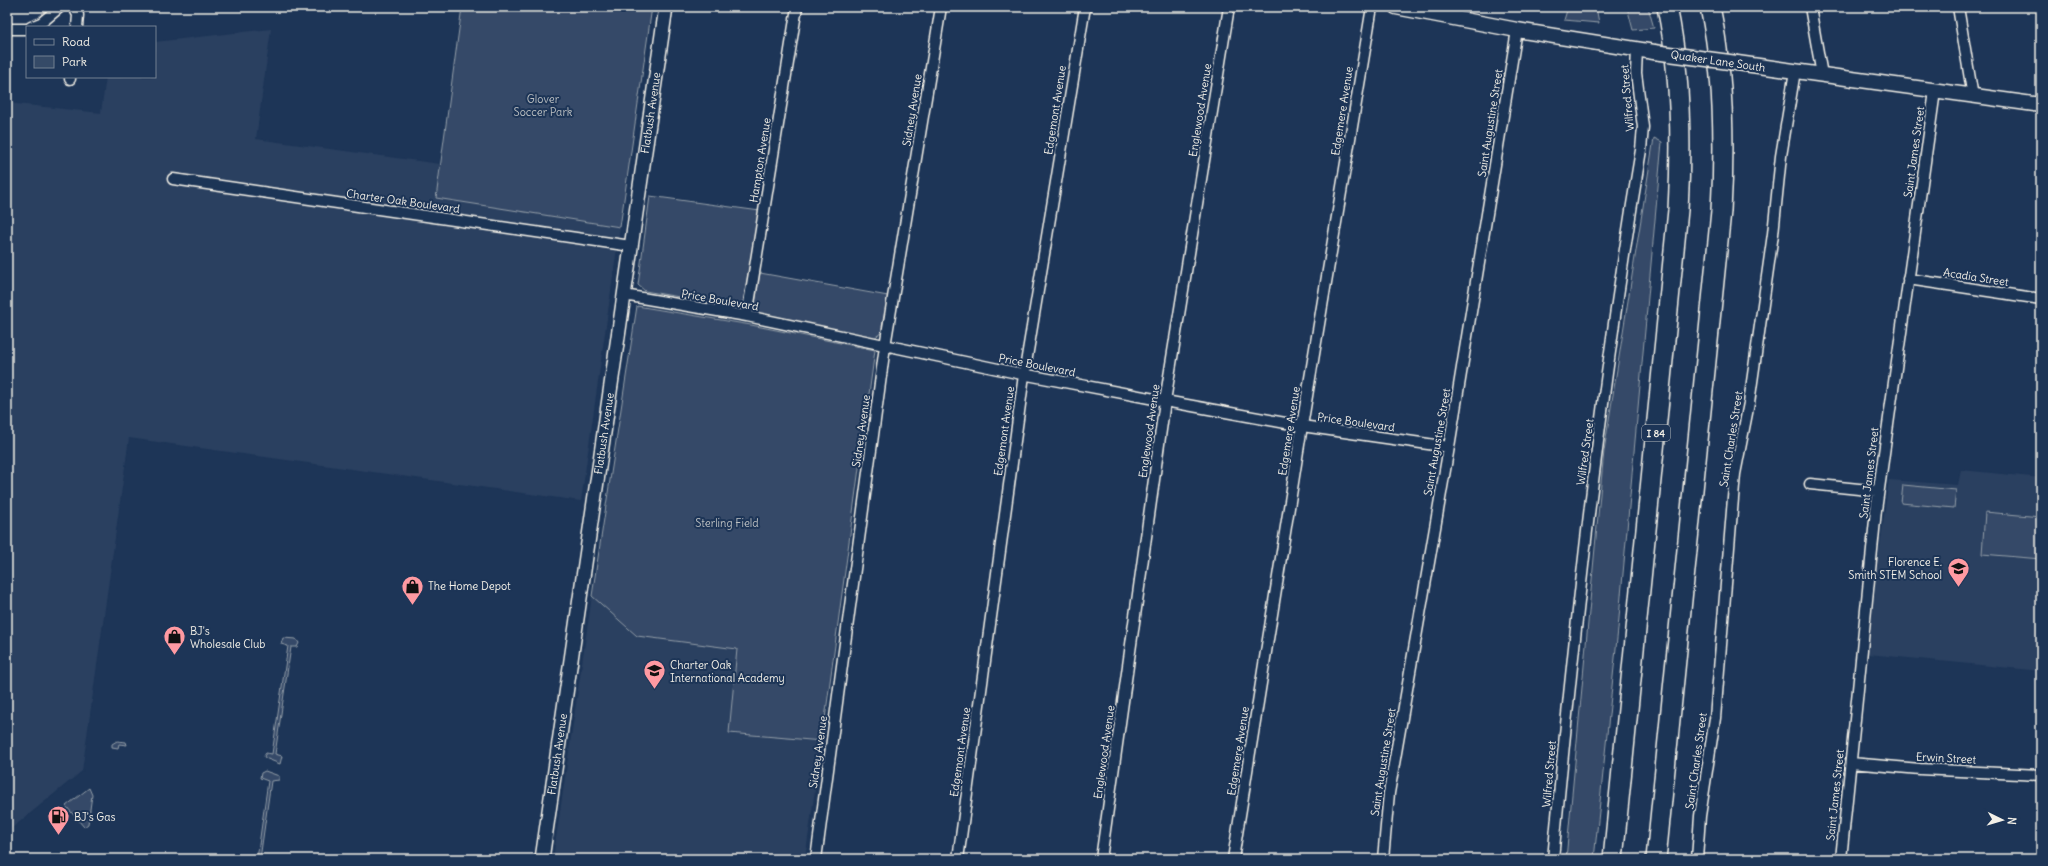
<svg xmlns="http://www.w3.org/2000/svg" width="2048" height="866" viewBox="0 0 2048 866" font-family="Delius,sans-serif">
<rect width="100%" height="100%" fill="#1d3557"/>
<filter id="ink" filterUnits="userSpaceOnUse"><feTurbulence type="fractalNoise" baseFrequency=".025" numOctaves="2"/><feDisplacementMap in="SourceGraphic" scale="8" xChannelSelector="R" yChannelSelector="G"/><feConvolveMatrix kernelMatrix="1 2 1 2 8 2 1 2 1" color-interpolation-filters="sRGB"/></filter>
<g filter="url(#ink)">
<path fill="#2a4060" d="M271 29 256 139 440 164 436 198 620 227 581 501 129 438 82 771 7 832V103L101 113 106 77H155V42Z
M1961 470 2041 478V671L1868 654 1877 568 1889 480 1958 485Z
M592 596 637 636 737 649 729 733 822 741 805 859H553Z"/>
<path fill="#354a67" stroke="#949ea8" d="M462 7H652L620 227 436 198Z
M1568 7H1596L1599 23 1564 20Z
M1627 7H1648L1654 28 1633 30Z
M1654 138 1662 142 1618 629 1594 859H1566L1604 451Z
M650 196 760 211 743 302 737 307 645 291 638 285Z
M760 273 888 296 882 332 873 339 758 316 754 309Z
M637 306 751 325 875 350 822 741 729 733 737 649 637 636 592 596Z
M1903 485 1956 490 1954 508 1901 503Z
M1985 512 2041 517V559L1982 554Z
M283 638 296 639 299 643 297 647H291L275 754 282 756 280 764 265 758 264 756 266 753 272 754 288 646 281 644Z
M117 741 126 742 127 745 119 744 118 748 112 747V744Z
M265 771 279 776V780L271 781 260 859H257L268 781 260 778 261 773Z
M89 788 92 795 88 824 84 827 66 806Z"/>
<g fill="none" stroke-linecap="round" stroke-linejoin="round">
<defs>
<path id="minor" d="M74 7 78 15 77 27
M1810 7 1822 75
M1958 7 1973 97
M31 27 41 23 60 7
M7 29H27
M70 79V77
M173 179 631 246
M1908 279 2041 299
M624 295 747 316 1017 373 1165 401 1302 426 1449 447
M747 316 797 7
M1810 484 1878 491
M1851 763 1920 769 2041 775
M816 859 885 346 941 7
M958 859 1024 375 1085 7
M1101 859 1165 401 1229 7
M1233 859 1302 426 1372 7
M1383 859 1389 793 1449 447 1517 30
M1553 859C1575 622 1601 385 1641 150L1643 127 1636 73 1637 49
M1697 859 1700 816 1715 718 1735 474 1749 403 1773 234 1781 156 1795 71
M1841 859 1876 510 1935 91"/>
<g id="tertiary">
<path id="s1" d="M542 859 666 7"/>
</g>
<path id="secondary" d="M1396 7 1517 30 1654 52
M1737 63 2041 105"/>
<path id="motorway" d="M1613 859 1678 210C1682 142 1681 74 1667 7
M1656 859 1721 211C1725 143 1724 74 1710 7"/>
</defs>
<use href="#minor" stroke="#f4f1e8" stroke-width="13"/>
<use href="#tertiary" stroke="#f4f1e8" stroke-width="16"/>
<use href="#secondary" stroke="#f4f1e8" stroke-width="17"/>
<use href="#motorway" stroke="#f4f1e8" stroke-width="22"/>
<use href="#minor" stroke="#1d3557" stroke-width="10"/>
<use href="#tertiary" stroke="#1d3557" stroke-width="13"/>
<use href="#secondary" stroke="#1d3557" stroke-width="14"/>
<use href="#motorway" stroke="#1d3557" stroke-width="19"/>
<defs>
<path id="secondary-bridge" d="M1654 52 1737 63"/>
</defs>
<use href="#secondary-bridge" stroke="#f4f1e8" stroke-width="17" stroke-linecap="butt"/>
<use href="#secondary-bridge" stroke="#1d3557" stroke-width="14"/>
</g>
</g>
<defs>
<symbol id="school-pin" viewBox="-11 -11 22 30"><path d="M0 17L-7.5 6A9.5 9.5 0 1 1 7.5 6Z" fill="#ff9aa2" stroke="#1d3557"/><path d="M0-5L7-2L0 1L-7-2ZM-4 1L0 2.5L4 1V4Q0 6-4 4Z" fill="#111"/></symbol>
<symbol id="shop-pin" viewBox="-11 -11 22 30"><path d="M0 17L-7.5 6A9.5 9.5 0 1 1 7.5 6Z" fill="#ff9aa2" stroke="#1d3557"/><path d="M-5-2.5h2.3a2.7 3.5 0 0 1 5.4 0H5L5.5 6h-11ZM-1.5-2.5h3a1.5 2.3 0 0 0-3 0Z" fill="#111"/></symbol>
<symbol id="fuel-pin" viewBox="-11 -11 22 30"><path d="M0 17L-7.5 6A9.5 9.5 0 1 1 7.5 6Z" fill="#ff9aa2" stroke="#1d3557"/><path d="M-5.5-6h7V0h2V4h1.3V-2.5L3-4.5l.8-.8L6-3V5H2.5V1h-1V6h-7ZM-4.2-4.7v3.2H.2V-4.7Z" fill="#111"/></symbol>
</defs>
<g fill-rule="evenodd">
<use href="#school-pin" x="1946" y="556" width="25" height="34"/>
<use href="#shop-pin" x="400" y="574" width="25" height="34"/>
<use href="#shop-pin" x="162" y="624" width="25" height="34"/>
<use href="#school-pin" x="642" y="658" width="25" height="34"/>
<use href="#fuel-pin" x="46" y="804" width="25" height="34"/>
</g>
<g text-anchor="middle" stroke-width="4" stroke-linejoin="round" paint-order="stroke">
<rect fill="#1d3557" stroke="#b4b9bc" stroke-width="1" x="1642" y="425" width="28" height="16" rx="3"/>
<g font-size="10" font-weight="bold" fill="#f4f1e8">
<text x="1656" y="437">I 84</text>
</g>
<g font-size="11" fill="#f4f1e8" stroke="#1d3557">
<text transform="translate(1718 61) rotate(8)" y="4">Quaker Lane South</text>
<text transform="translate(1627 98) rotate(-95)" y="4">Wilfred Street</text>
<text transform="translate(912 110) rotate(-81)" y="4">Sidney Avenue</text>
<text transform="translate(1055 110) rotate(-81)" y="4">Edgemont Avenue</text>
<text transform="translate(1200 110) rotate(-81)" y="4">Englewood Avenue</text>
<text transform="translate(1342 111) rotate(-81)" y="4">Edgemere Avenue</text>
<text dy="4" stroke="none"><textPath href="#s1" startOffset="754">Flatbush Avenue</textPath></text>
<text transform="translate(1490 123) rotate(-81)" y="4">Saint Augustine Street</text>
<text transform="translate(1914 152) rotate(-82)" y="4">Saint James Street</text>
<text transform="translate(760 160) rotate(-81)" y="4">Hampton Avenue</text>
<text transform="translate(403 201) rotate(8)" y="4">Charter Oak Boulevard</text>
<text transform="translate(1976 277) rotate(9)" y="4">Acadia Street</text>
<text transform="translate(720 300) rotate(10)" y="4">Price Boulevard</text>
<text transform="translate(1037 365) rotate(11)" y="4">Price Boulevard</text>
<text transform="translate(1356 422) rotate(8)" y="4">Price Boulevard</text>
<text transform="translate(861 431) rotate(-82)" y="4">Sidney Avenue</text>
<text transform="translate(1004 431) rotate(-82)" y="4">Edgemont Avenue</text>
<text transform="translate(1149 431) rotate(-82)" y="4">Englewood Avenue</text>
<text transform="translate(1289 431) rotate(-81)" y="4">Edgemere Avenue</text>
<text dy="4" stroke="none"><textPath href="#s1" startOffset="430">Flatbush Avenue</textPath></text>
<text transform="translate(1731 439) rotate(-81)" y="4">Saint Charles Street</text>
<text transform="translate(1437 442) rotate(-80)" y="4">Saint Augustine Street</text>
<text transform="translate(1585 452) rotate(-82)" y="4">Wilfred Street</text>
<text transform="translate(1869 473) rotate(-83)" y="4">Saint James Street</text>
<text transform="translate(1238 751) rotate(-81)" y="4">Edgemere Avenue</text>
<text transform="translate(818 752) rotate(-82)" y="4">Sidney Avenue</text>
<text transform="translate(960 752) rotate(-82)" y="4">Edgemont Avenue</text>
<text transform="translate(1104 752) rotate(-82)" y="4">Englewood Avenue</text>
<text dy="4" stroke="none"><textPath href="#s1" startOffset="106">Flatbush Avenue</textPath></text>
<text transform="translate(1946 758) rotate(3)" y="4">Erwin Street</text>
<text transform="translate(1696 761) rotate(-82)" y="4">Saint Charles Street</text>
<text transform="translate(1383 762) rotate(-81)" y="4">Saint Augustine Street</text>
<text transform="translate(1549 774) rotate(-85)" y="4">Wilfred Street</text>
<text transform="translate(1835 795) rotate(-84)" y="4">Saint James Street</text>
</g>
<g font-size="11" fill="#bbbfc1" stroke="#1d3557">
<text x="543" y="103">Glover<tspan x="543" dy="13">Soccer Park</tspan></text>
<text x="727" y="527">Sterling Field</text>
</g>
<g font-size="11" fill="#f4f1e8" stroke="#1d3557" text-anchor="start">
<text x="1942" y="566" text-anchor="end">Florence E.<tspan x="1942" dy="13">Smith STEM School</tspan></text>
<text x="428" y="590">The Home Depot</text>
<text x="190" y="635">BJ's<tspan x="190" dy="13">Wholesale Club</tspan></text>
<text x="670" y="669">Charter Oak<tspan x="670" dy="13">International Academy</tspan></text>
<text x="74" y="821">BJ's Gas</text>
</g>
</g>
<rect width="2048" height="866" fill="none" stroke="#1d3557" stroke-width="24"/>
<rect x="12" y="12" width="2024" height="842" fill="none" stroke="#f4f1e8" stroke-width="1.5" filter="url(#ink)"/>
<rect x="26" y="26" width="130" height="52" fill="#1d3557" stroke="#738091"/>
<rect x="34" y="39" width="20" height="6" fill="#1d3557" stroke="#738091"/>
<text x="62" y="46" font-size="12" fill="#f4f1e8">Road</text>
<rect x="34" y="56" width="20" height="12" fill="#354a67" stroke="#738091"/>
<text x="62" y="66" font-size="12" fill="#f4f1e8">Park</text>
<g transform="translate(2002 820) rotate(95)" stroke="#1d3557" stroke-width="3" paint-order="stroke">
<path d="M0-3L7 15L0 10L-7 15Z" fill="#f4f1e8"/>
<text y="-6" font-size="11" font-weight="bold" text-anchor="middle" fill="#f4f1e8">N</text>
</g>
</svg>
